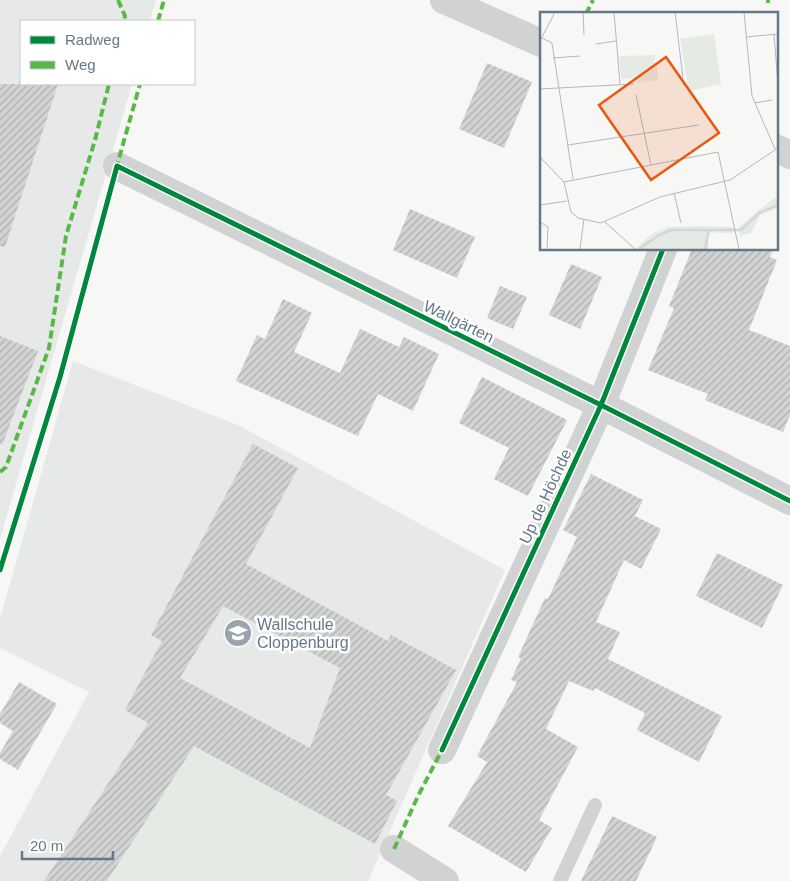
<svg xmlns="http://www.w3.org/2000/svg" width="790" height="881" viewBox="0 0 790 881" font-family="Helvetica,sans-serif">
<defs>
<pattern id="building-hatch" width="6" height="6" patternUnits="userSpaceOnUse" patternTransform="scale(1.25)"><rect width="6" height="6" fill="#d2d3d3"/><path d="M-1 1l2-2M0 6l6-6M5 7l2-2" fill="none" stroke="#aeb0b1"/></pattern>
</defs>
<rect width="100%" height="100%" fill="#f7f7f6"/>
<path fill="#e7e8e8" d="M0 0H156L150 21H21V84H132L0 539Z
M73 361 238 425 505 570 368 881H0V856L89 692 0 648V619Z"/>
<path fill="#e6eae4" d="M194 746 364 838 344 875 353 881H107Z"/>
<path fill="url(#building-hatch)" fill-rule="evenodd" d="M487 63 532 82 504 148 459 129Z
M0 84H58L5 247 0 246Z
M410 209 475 237 457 278 393 250Z
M692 249H773L770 257 777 260 749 330 790 346V415L783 432 705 400 708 394 648 370 674 308 669 306Z
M571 264 602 277 580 329 549 315Z
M500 286 527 297 513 329 487 318Z
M283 299 312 313 294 352 340 373 360 329 399 347 404 337 439 354 413 411 378 394 358 436 236 381 257 335 265 339Z
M0 336 38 351 2 445 0 444Z
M482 377 567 420 528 496 494 479 509 448 459 423Z
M253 444 298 468 246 564 388 641 391 635 456 670 386 795 397 801 375 844 194 746 107 881H44L148 723 125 710 162 641 151 635ZM223 606 340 668 310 748 180 678Z
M591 474 643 500 635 516 661 529 641 569 624 560 596 622 620 632 608 659 722 716 699 762 637 730 645 713 595 688 593 691 569 681 546 729 578 747 539 820 552 828 526 872 448 826 487 762 477 756 517 682 511 680 521 658 518 657 545 598 548 599 577 537 563 530Z
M717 553 783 585 762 628 696 596Z
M19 682 57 704 18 770 0 759V753L13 731 0 723V714Z
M612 816 657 837 636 881H581Z"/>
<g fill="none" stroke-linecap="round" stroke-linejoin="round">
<path stroke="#d1d2d2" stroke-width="14" d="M560 881 595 805"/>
<path stroke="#d1d2d2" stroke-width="28" d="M444 0 541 43
M776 148 790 155
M117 166 601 405 790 501
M442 750 601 405 663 249
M394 849 445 881"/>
<path stroke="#58b947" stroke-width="4" stroke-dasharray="8 4" stroke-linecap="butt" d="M118 0 125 16 124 21
M768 0V3
M586 14 593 0
M158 21 164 0
M116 169 140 84
M0 472 6 467 49 348 66 236 95 140 109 84
M394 849 418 796 442 750"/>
<defs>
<path id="cycleway" d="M0 570 60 377 117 166 601 405 790 501
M442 750 601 405 663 249"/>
</defs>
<use href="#cycleway" stroke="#fff" stroke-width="8"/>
<use href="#cycleway" stroke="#00873e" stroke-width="5"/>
</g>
<defs>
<symbol id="school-disc" viewBox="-11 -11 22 22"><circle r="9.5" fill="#99a4ae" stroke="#fff"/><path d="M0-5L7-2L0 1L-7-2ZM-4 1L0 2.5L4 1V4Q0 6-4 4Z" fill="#fff"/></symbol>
</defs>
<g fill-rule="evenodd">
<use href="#school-disc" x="222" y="617" width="32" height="32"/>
</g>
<g text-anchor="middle" stroke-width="5" stroke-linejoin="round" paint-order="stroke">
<g font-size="16" fill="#667887" stroke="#fff">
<text transform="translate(459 321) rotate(26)" y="6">Wallgärten</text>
<text transform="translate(545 496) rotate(-65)" y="6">Up de Höchde</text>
</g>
<g font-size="16" fill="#667887" stroke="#fff" text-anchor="start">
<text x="257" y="630">Wallschule<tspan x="257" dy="18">Cloppenburg</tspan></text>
</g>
</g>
<g transform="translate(540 12)">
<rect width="238" height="238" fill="#f7f7f6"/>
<path d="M237 184V196L220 203 211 221 200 224 198 215ZM164 214 192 215 193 221 129 220 119 223 105 237H96L110 223 128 215Z" fill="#e6eae4"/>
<path d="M174 22 181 72 149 79 140 27ZM116 43 113 50 117 51 118 68 98 71 97 66 81 67 79 44ZM129 220H167L169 237H105L119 223Z" fill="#e6eae4"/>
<path fill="none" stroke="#d0d8da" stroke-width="2.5" d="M99 237 119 223 131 218H201L219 201 238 193M165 237 169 217"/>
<path fill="none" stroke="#b0b9c0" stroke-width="1" d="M43 0 44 23M74 0 80 72M135 0 143 66M204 0 212 84 235 137M234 23 238 72M206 25 238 22M2 26 12 31 33 167M0 29 15 0M56 32 76 29M13 46 40 44M0 77 94 72M96 83 111 153M215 91 232 88M28 133 159 113M0 145 24 170 31 200 38 206 61 211 120 185 190 168 238 136M24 170 178 140 199 237M134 181 141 211M0 193 27 189M0 210 8 215 7 237M65 210 95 237M40 237 44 207"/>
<path fill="#e8590c" fill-opacity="0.15" stroke="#e8590c" stroke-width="2.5" d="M126 45 179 121 111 168 59 93Z"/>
<rect width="238" height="238" fill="none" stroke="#667887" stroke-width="2.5"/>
</g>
<rect x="20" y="20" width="175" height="65" fill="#ffffff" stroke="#c2c9cf"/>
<rect x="30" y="36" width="25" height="8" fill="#00873e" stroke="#c2c9cf"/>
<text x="65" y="45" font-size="15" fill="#667887">Radweg</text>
<rect x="30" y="61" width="25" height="8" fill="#58b947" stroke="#c2c9cf"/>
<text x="65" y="70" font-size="15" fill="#667887">Weg</text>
<path d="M22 851v8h91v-8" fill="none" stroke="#667887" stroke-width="2.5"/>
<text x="30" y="851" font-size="15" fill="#667887" stroke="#ffffff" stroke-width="4" paint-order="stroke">20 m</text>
</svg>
